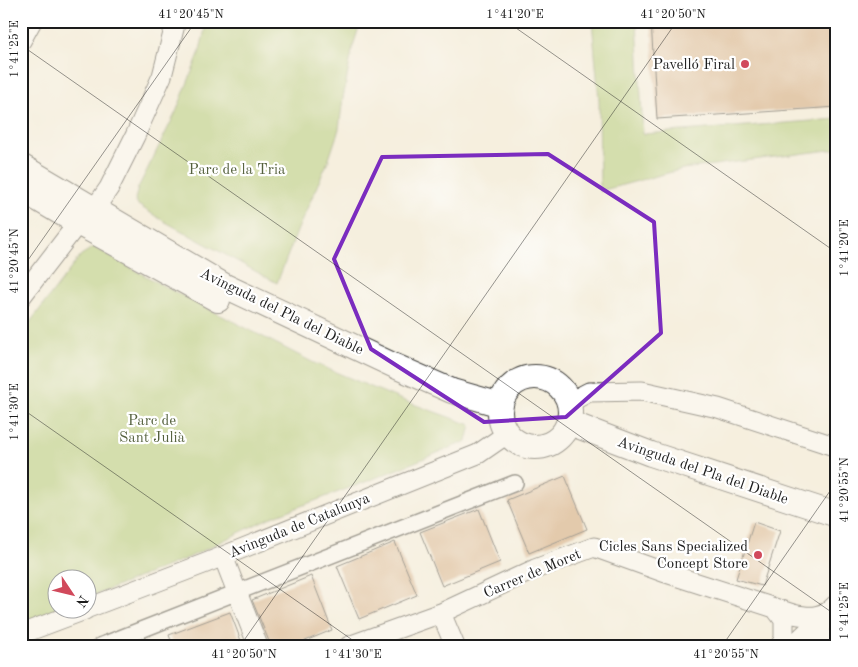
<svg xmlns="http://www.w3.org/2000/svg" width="858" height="667" viewBox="0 0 858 667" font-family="'Old Standard TT',serif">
<rect width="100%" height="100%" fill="#fff"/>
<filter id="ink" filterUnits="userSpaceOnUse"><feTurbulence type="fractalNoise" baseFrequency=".02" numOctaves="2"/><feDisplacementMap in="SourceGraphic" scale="10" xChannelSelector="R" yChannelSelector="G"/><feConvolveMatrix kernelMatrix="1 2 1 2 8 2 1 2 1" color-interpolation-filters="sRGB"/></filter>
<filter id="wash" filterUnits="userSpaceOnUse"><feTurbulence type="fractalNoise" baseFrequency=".0096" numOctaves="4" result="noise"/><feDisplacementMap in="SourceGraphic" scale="20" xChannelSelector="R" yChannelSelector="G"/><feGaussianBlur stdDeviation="1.12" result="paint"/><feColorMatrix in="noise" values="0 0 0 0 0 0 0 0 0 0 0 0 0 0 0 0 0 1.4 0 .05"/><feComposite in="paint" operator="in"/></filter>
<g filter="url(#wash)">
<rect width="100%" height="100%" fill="#f5efde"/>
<path fill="#abc971" stroke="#647246" d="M207 21H361L353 46 343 98 339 129 329 159 298 229 277 283 160 219 138 205 135 199 138 188 176 112 199 54Z
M592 21H637L643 134 837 119V149L683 169 600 191 599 100Z
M94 247 160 284 314 363 402 400 471 425 467 441 368 481 269 518 190 557 88 598V580H58V610L21 623V334L81 255Z"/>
<g id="blocks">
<path fill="#cd9e70" d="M651 21H837V107L657 119Z
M565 476 587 529 529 553 507 500Z
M479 509 500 562 442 586 420 532Z
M754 522 780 531 762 586 736 579Z
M395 542 417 595 359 619 337 566Z
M311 576 332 630 293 646H271L252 600Z
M230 612 243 646H173L169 635Z"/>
</g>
</g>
<g filter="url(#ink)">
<use href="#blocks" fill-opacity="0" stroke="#3d3c39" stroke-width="1"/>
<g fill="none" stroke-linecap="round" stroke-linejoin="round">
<defs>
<path id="pedestrian" d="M100 646 515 483"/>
<path id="minor" d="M21 41 32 21
M95 208 109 188 135 136 162 76 176 21
M21 297 78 223
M570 402 589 392 642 391 718 408 837 447
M223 556 258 646
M88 608 206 563 478 454 507 434
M775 608 784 620V639L780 646
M441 613 455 646
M21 634 85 610
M349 646 441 613 535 569 594 547 666 573 793 614C812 618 815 617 833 610"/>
<path id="tertiary" d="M21 166 225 286 395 366 452 391 501 405
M21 189 78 223 218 300
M500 412a35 35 0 1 1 70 0a35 35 0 1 1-70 0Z
M570 423 651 454 837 515
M796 646 837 607
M810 646 825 643 837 642"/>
</defs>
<use href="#pedestrian" stroke="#3d3c39" stroke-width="18"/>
<use href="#minor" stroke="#3d3c39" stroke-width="21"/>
<use href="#tertiary" stroke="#3d3c39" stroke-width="26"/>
<use href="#pedestrian" stroke="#fff" stroke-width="15"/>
<use href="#minor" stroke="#fff" stroke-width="19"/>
<use href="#tertiary" stroke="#fff" stroke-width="24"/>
</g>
</g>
<path d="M0 0H858V667H0ZM548 154 654 222 661 333 566 417 484 422 371 349 334 259 382 157Z" fill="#f5efde" fill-opacity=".55" fill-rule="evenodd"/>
<path fill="none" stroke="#7b2cbf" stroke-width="4" stroke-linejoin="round" d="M548 154 654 222 661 333 566 417 484 422 371 349 334 259 382 157Z"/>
<path fill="none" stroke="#1c1c1c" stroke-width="1" stroke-opacity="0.45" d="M506 21 837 253M21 45 837 616M21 270 196 21M21 408 361 646M240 646 677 21M722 646 837 481"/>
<g fill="#d1495b" stroke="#fff" stroke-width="2">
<circle cx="745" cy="64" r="5"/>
<circle cx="758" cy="555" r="5"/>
</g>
<g text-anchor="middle" stroke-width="4.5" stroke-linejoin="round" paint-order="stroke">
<g font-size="15" fill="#1c1c1c" stroke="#fff" text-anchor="end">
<text x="735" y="69">Pavelló Firal</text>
<text x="748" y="551">Cicles Sans Specialized<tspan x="748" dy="17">Concept Store</tspan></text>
</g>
<g font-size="15" fill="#55613e" stroke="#fff">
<text x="237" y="174">Parc de la Tria</text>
<text x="152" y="425">Parc de<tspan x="152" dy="17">Sant Julià</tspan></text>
</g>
<g font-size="15" fill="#1c1c1c" stroke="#fff">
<text transform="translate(282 311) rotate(26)" y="5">Avinguda del Pla del Diable</text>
<text transform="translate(703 470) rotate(19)" y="5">Avinguda del Pla del Diable</text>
<text transform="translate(299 525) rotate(-22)" y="5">Avinguda de Catalunya</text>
<text transform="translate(532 573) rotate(-23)" y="5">Carrer de Moret</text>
</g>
</g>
<rect width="858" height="667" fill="none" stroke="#fff" stroke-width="55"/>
<g transform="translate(72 594) rotate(125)"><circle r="24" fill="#ffffff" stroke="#a4a4a4"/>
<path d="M0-4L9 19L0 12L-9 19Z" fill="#d1495b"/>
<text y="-8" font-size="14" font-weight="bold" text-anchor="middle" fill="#1c1c1c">N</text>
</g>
<rect x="28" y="28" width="802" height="612" fill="none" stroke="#1c1c1c" stroke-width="2"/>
<g font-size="12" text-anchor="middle" fill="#1c1c1c">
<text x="191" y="18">41°20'45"N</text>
<text x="515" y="18">1°41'20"E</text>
<text x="673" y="18">41°20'50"N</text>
<text transform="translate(14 49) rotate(-90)" y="4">1°41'25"E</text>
<text transform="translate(844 248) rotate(-90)" y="4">1°41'20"E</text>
<text transform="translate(14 261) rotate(-90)" y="4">41°20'45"N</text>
<text transform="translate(14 412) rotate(-90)" y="4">1°41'30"E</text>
<text transform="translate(844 490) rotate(-90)" y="4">41°20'55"N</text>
<text transform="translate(844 611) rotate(-90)" y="4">1°41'25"E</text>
<text x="244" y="658">41°20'50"N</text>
<text x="353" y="658">1°41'30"E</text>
<text x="726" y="658">41°20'55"N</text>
</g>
</svg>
